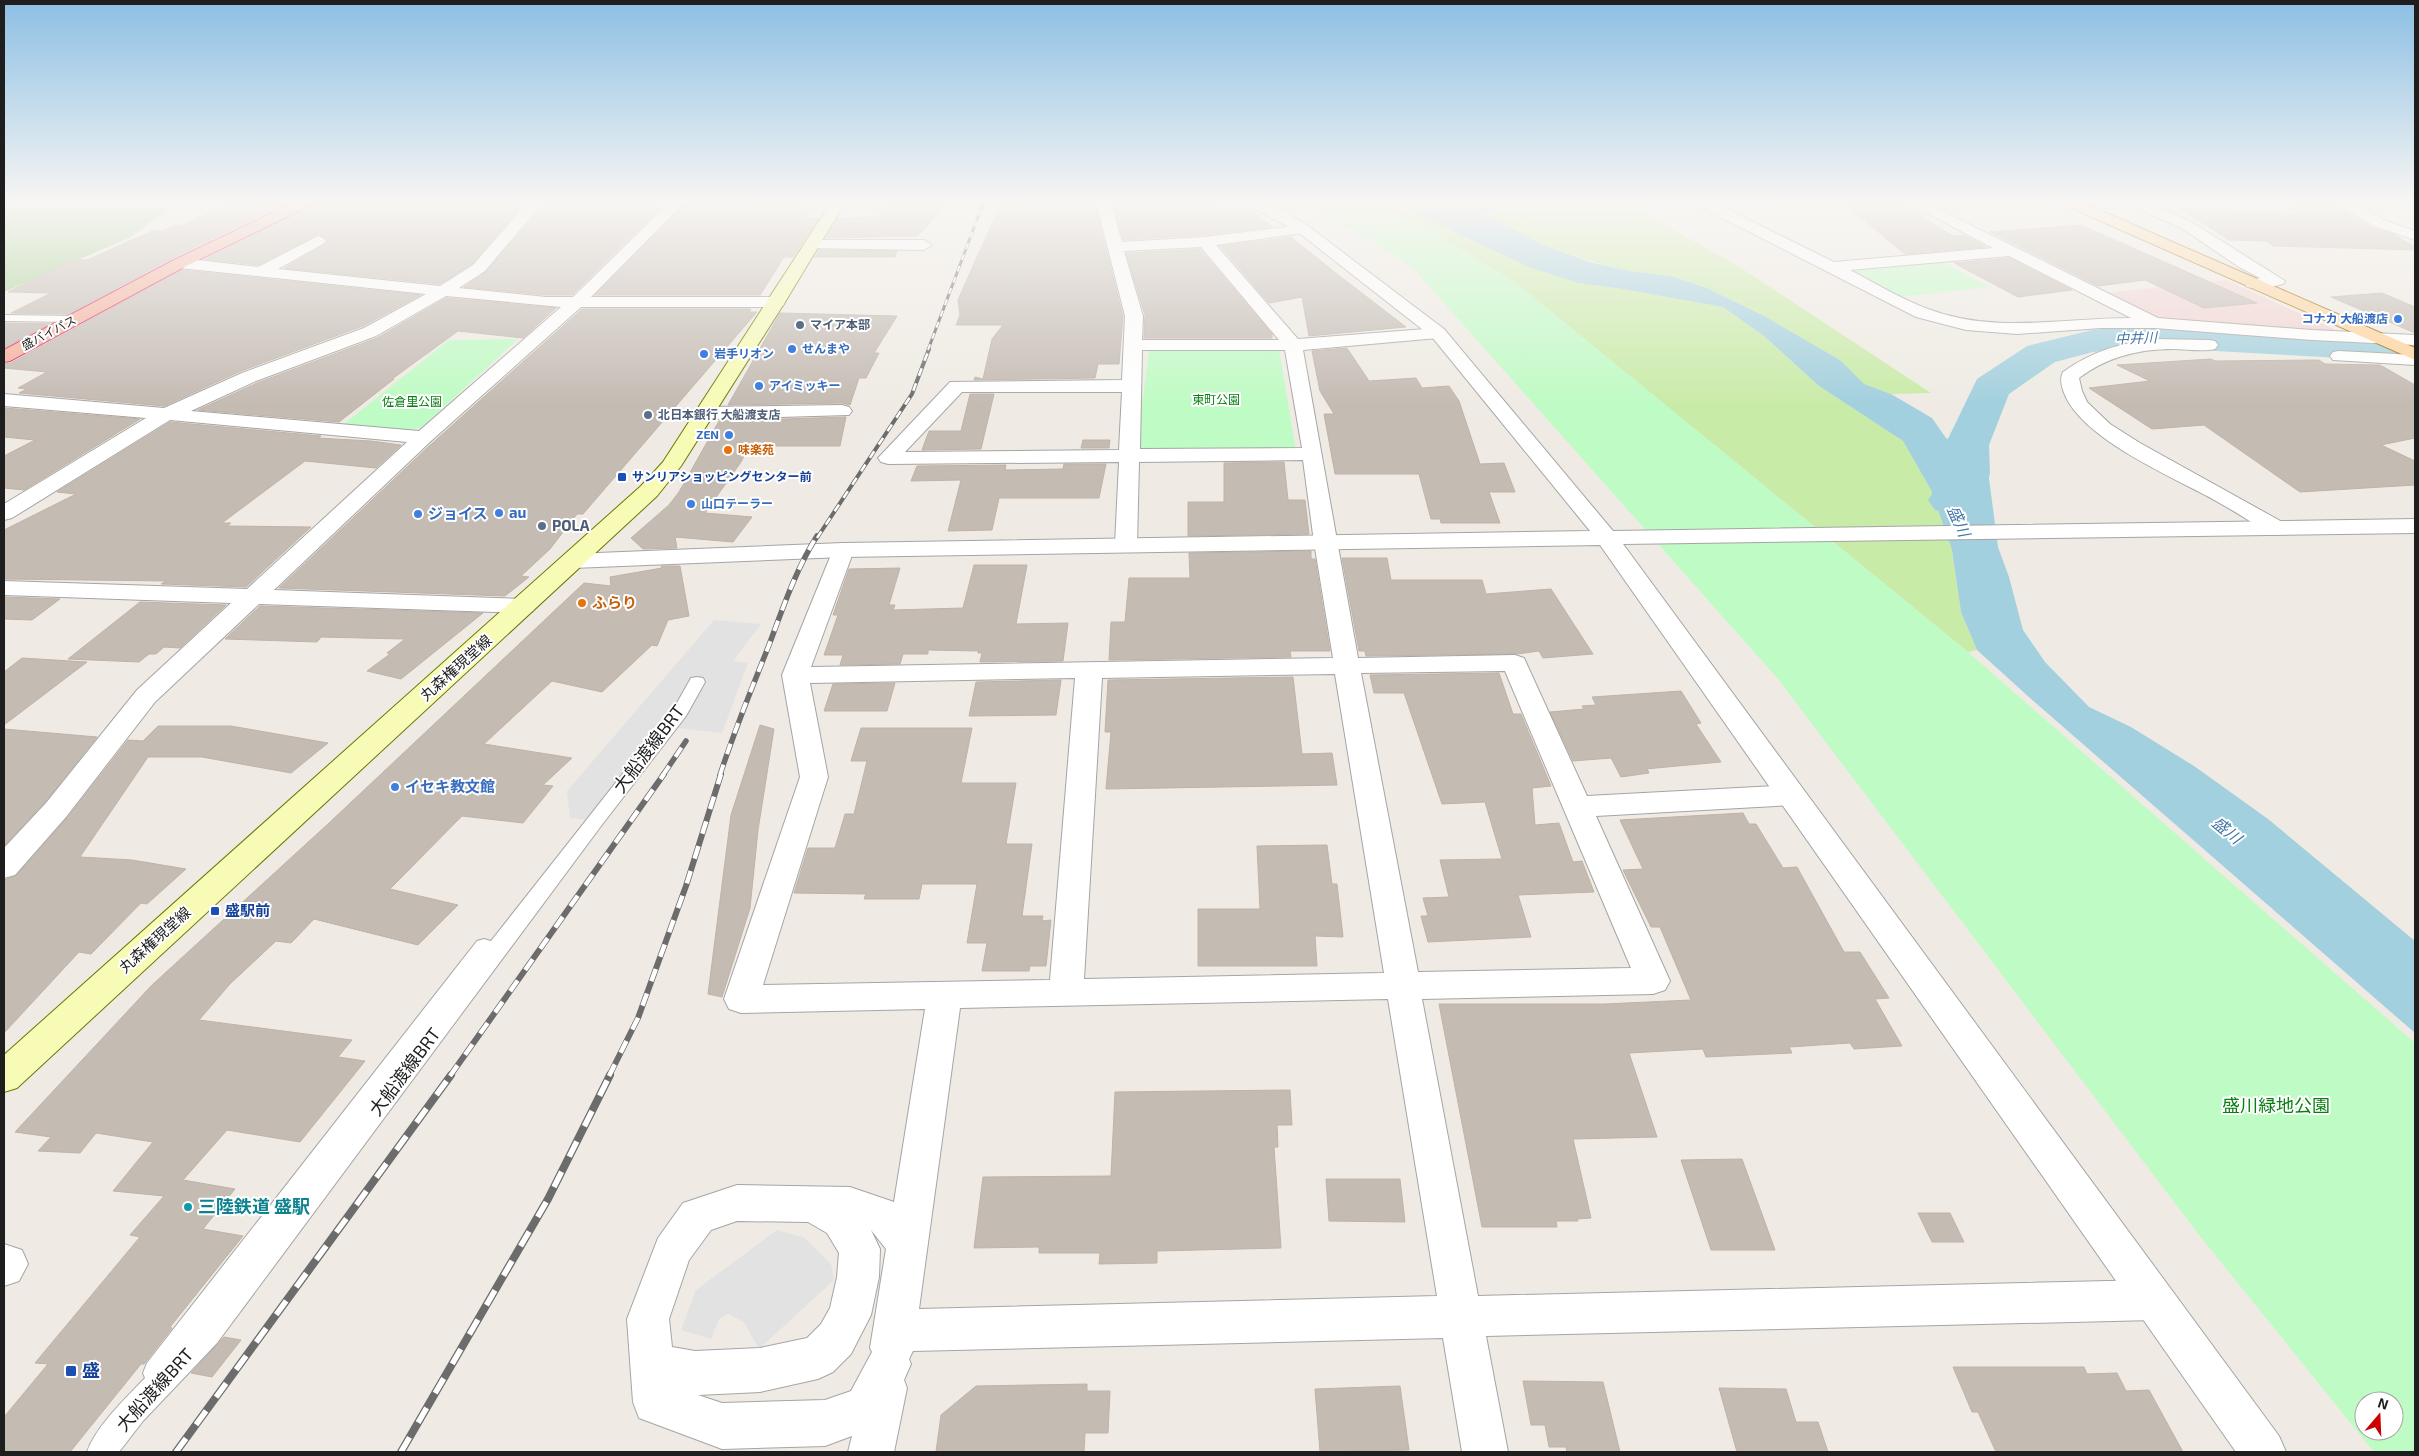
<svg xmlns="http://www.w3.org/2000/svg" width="2419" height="1456" viewBox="0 0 2419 1456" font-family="'Exo 2','Noto Sans JP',sans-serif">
<rect width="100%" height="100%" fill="#efebe4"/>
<path fill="#f1d4d2" d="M2226 280 2334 329 2331 333 2158 320 2107 293Z"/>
<path fill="#c9eba8" d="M1372 201H1399L1578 283 1623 289 1723 307 1764 336 1819 386 1903 441 1931 490 1952 550 1961 612 1977 650 1968 652 1516 283 1421 226Z
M1451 201H1624L1741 268 1931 393 1891 394 1863 384 1840 360 1766 317 1707 288 1671 276 1630 271 1606 266 1543 245 1501 222Z"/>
<path fill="#a8d097" d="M4 201H180L131 237 4 292Z"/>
<path fill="#bffbc4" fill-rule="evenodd" d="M1305 201H1372L1427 230 1516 283 1968 652 2415 1043V1452H2374L2199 1235 1778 679 1412 267ZM2364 1401H2394V1431H2364Z
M1941 261 1989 287 1900 297 1847 270Z
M518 339 421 428 407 430 343 425 449 340Z
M1279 349 1296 451 1136 452 1149 351Z"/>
<path fill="#e2e2e2" d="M714 620 761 624 733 661 748 663 722 733 678 728 604 822 570 818 567 791Z
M777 1230 805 1238 831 1264 834 1280 759 1349 744 1322 728 1314 719 1319 711 1339 681 1330 696 1290Z"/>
<path fill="#a3d0de" d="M1399 201H1451L1501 222 1543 245 1593 263 1630 271 1671 276 1707 288 1766 317 1840 360 1864 384 1891 394 1932 418 1946 438 1987 463 1998 547 2009 577 2023 630 2045 662 2089 707 2131 727 2194 766 2268 819 2415 941V1033L2030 698 1977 650 1961 612 1952 550 1931 490 1903 441 1819 386 1764 336 1723 307 1623 289 1578 283 1529 267 1413 212Z"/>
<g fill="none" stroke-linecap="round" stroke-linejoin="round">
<path stroke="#a3d0de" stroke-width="5.5" d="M1463 216 1496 207 1497 203 1494 201"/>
<path fill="#a3d0de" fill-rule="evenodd" d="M2143 325 2415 340V362L2143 347 2093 352 2055 362 2009 394 1989 445 1990 473 1988 482 1967 510 1951 514 1935 510 1928 500 1943 479 1946 473 1945 445 1977 379 2027 346 2092 330Z"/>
</g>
<path fill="#c4bbb3" stroke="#c1b2a6" d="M234 201 290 202 173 258 68 314 11 313 51 293 8 292 74 259 87 260 154 230 163 231 175 225 181 226Z
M330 201H527L472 264 440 284 284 268 324 245 327 240 319 234 258 265 205 259 316 203 324 204Z
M657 201H668L572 295H546L464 287 486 272 545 203 655 204Z
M688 201H749L748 202 804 204 796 212H809L804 219 819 218 793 257H784L760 295H595Z
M891 201 948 202 918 236 826 238 838 218 878 217Z
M1002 201H1094L1123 316 1119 364H1098L1095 378 974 380 975 377 983 379 992 339 1003 325H956L960 315 958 300Z
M1112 201H1205L1253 213 1273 227 1205 235 1123 240Z
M1896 201 1953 236 1964 235 1986 247 1905 254 1844 204Z
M2280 201H2336L2341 204 2343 210 2373 228 2395 235 2415 247V250L2273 246 2266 241 2229 240 2181 209 2300 214Z
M2081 225 2257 303 2204 308 2145 280 2098 286 1990 232Z
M1291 237 1337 274 1406 327 1309 336 1302 297 1269 303 1220 246Z
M1200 249 1272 334V338H1144L1145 315 1126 253Z
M819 250 897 251 895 257H814Z
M2009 258 2072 290 2018 297 1954 263Z
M182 270 420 295 363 326 241 371 164 406 19 393 27 389 18 388 47 372 4 368V364L11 363Z
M2382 293 2415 307V333L2331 297Z
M446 298 556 308 523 338 458 331 392 379H394L339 422 198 410 257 383 377 338Z
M582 309H751L749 312H757L583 514H577L550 549 521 576 529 577 505 596 279 588 427 448Z
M780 313 897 316 874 353H879L866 378H859L850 405 842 403 728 405Z
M4 323 50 324 4 348Z
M1347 348 1369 381 1416 378 1422 388 1449 386 1459 401 1480 464 1504 463 1515 492H1489L1500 523H1441L1440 519H1431L1419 474H1335L1324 414H1334L1320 391 1312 351Z
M2211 359 2215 361 2319 360 2325 364 2380 365 2415 385V438L2381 445 2415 461V485L2300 492 2204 425 2152 429 2089 388 2150 381 2117 365Z
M970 394H994L981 449 922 450 929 431H961Z
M4 408 140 419 24 490 4 488V456L35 440 4 437Z
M846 417 840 446H749L741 462 705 513 752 517 733 542 675 537 677 548 643 549 631 538 669 505 679 492 719 421Z
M170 422 321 436 318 438 371 441 401 445 376 468 305 461 222 523H231L227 526 311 527 246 587 161 584 166 581 4 579V530L76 494 57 492Z
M1083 440H1110L1109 448H1081Z
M1284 462 1288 500H1305L1309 534 1188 536V502H1224V463Z
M1064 464H1106L1099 498H999L992 530 948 531 961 480 911 481 917 466 1006 465 1005 470 1063 469Z
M1311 551V559H1315L1330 651H1290L1291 657 1109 660 1111 622H1125L1129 578H1190L1189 553Z
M1342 558H1387L1391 580H1482L1486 594 1551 589 1593 654 1543 658 1539 651 1517 654 1366 656 1365 651H1359Z
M974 565H1027L1016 624 1068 623 1063 661 980 662 982 653H978L979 651 928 650V654H903L900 664 840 665 843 655H824L838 615H833L849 569 900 568 889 605H895L893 610 963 608Z
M661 566H680L689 616 668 620 657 646 652 645 602 692 552 681 484 744 572 758 543 785 553 786 523 823 462 816 390 889 458 905 418 945 314 919 291 943 276 941 230 984 199 1020 352 1040 338 1057 365 1061 300 1142 227 1130 183 1180 235 1189 203 1229 243 1236 170 1327 172 1328 144 1364H141L70 1452H4V1417L48 1364 35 1363 140 1237 130 1235 164 1196 113 1191 153 1142 96 1133 80 1153 38 1151 51 1137 15 1132 152 985 329 823 584 583 611 586 610 577 662 568Z
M4 597 60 599 32 620 4 619Z
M140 602 226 605 180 648 164 647 156 654H149L139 662 68 659Z
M260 606 483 613 401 679 367 671 390 654 387 653 405 639 321 637 317 642 225 639Z
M22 658 87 662 4 725V672Z
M1499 673 1513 714H1521L1551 786 1532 788 1535 825 1559 823 1573 862 1582 861 1594 892 1518 895 1531 937 1428 942 1421 916H1428L1423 898 1449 897 1440 860 1502 859 1485 802 1442 804 1404 693H1374L1370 675Z
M1293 677 1302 754 1332 753 1337 785 1106 789 1111 732H1105L1108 680Z
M1061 680 1056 715 969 716 976 682Z
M895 683 887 711H824L833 684Z
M1681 691 1701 723 1696 724 1721 762 1656 768 1647 769 1649 773 1621 777 1611 758 1573 761 1550 712 1584 709 1582 706 1596 705 1592 697Z
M760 725 774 729 758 830 750 908 722 997 708 994 731 815Z
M158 726H231L328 743 291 773 202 757H148L80 857 132 860 186 869 147 904 141 903 91 954 79 952 4 1033V880L16 876 67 818 128 740 143 741Z
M861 728H972L961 783H1016L1006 844H1032L1022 916H1043L1042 921 1051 920 1046 966H1030L1029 971H982L987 943H967L977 884H922L919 899H864L866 894 794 893 808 848H835L845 814H854L867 761H851Z
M4 729 97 737 45 802 4 846Z
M1743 813 1749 824H1756L1783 868 1797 867 1844 952H1860L1889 998 1875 999 1902 1046 1854 1049 1850 1043 1789 1047 1792 1053 1706 1057 1703 1049 1629 1053 1657 1137 1573 1139 1591 1218 1577 1219 1578 1221H1556L1557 1227H1482L1439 1004H1605L1691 1000 1660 927H1651L1623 870 1643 869 1620 820Z
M1327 845 1332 884H1337L1343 937 1315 936 1317 966H1198V909H1260L1257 846Z
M1290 1090 1292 1125H1277L1278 1147H1274L1281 1248 1157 1251V1263L1099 1264 1100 1253H1039V1247L974 1248 983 1177 1111 1176 1115 1092Z
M1742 1159 1775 1250H1711L1681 1160Z
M1326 1179H1400L1405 1222 1329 1221Z
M1918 1213H1950L1964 1242H1932Z
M224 1337 241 1340 212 1377 191 1373Z
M1953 1367H2084L2087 1374 2117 1373 2126 1391 2149 1390 2183 1452H1996L1978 1412H1972Z
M1523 1381 1603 1382 1620 1452H1567L1566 1447H1549L1545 1425H1531Z
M1087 1384V1391H1110L1108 1433H1085L1084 1452H936L941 1415 976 1386Z
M1400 1386 1409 1450 1320 1452 1315 1389Z
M1719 1388 1786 1389 1796 1422H1818L1828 1452H1737Z"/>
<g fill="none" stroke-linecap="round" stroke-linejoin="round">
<defs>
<path id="service" d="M4 315 74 316 79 319 74 322 4 321Z
M697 677 703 678 705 682 686 716 601 826 217 1343 143 1421 119 1452H87C96 1426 126 1398 145 1378L143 1373 147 1363 477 941 484 939 491 941 673 710 691 678Z"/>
<path id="minor" d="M529 201H544L485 271 459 288 546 297H573L671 201H686L591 297H777L783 298 785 302 783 306 777 307H581L431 441 274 590 524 599 533 601 536 606 533 611 524 613 259 604 155 702 66 817 15 875 4 878V848L46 803 137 690 231 603 4 595V581L247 589 407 442 170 420 12 518 4 520V504L146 418 4 406V394L164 408 242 373 364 328 426 294 180 268 172 263 174 260 180 258 258 267 318 236 323 238 326 241 323 244 278 269 440 286 473 265ZM446 296 561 307 419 431 191 411 256 381 376 336Z
M1096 201H1110L1122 242 1205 237 1303 225 1308 226 1310 229 1303 233 1216 245 1298 339 1438 328 1444 329 1447 333 1444 337 1438 338 1303 350 1358 658 1515 655 1524 658 1587 796 1792 785 1802 788 1807 795 1802 802 1792 805 1596 816 1670 981 1665 990 1653 994 1422 999 1478 1296 2153 1280 2168 1286 2174 1300 2168 1314 2153 1320 1486 1336 1508 1452H1462L1443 1338 913 1351 909 1359 911 1364 904 1380 907 1388 894 1452H848L852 1436 825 1446 722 1449 639 1418 633 1402 627 1319 658 1238 683 1203 737 1185 850 1187 894 1202 925 1009 741 1013 729 1009 724 999 800 777 782 675 835 545 843 543 851 545 854 550 811 667 1333 658 1314 542 1303 460 1139 462 1137 545 1134 550 1126 552 1118 550 1115 545 1119 462 888 464 881 462 878 458 950 382 1122 380 1125 316ZM1201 247 1279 340H1142L1143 316 1124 251ZM1142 350H1285L1302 448 1140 449ZM962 392H1122L1119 450 905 452ZM1505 671 1631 968 1418 972 1361 673ZM1335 674 1384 973 1084 979 1102 678ZM1075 678 1050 980 763 985 828 777 810 683ZM1388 999 1437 1296 919 1309 960 1008ZM737 1221 808 1222 827 1233 839 1253 837 1277 830 1308 821 1324 807 1338 760 1348 695 1351 672 1347 669 1319 689 1260 711 1230ZM871 1230 886 1249 870 1348 872 1352 851 1391 825 1400 722 1403 698 1395 760 1392 818 1379 833 1372 851 1354 871 1315 879 1277 880 1249Z
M1693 201H1711L1834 262 1993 248 1904 201H1922L2158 318 2312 330 2415 335V345L2312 340 2155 328H2101L2017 334 1966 330 1916 317 1695 204ZM2009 256 2131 318C2064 318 1993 334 1928 309 1901 299 1875 283 1850 270Z
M2126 201H2145L2193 223 2285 281 2283 284C2272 287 2258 290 2247 287L2245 284 2247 281 2260 278 2239 267 2183 229 2128 204Z
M2348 201 2354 202 2384 220 2415 231V240L2374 226 2344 208 2342 205Z
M811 240H924L932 245 924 250 806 248 803 245 806 242Z
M2154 339 2209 340 2215 341 2218 345 2215 349C2202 352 2187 349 2173 349 2138 349 2107 357 2079 378L2082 391 2087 402 2110 424 2140 443 2284 523 2287 528 2284 533 2276 535 2268 533C2249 520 2229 508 2209 497 2168 475 2077 436 2063 390 2061 384 2060 378 2063 372 2091 352 2120 343 2154 339Z
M2339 351 2415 355V365L2333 360 2330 356 2333 352Z
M842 405 849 407 852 411 849 415 706 419 699 417 696 413 699 409 706 407Z
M4 1244 22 1250 28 1264 19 1281 4 1286Z"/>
<path id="tertiary" d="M1240 201H1259L1283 211 1308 226 1444 329 1613 531 2415 519V533L1623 544 2279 1436 2286 1452H2236L1600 545 843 557 573 568 565 566 561 561 565 556 573 554 843 543 1590 531 1432 337 1298 232Z"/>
<path id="secondary" d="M832 201H846L785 302 681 466 657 496 17 1088 4 1092V1055L641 486 663 462Z"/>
<path id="primary" d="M2060 201H2079L2415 348V360L2062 204Z"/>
<path id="trunk" d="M297 201H315L313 204 186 266 10 361 4 362V350L174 260Z"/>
</defs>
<use href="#service" stroke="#a5a5a5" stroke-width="2"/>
<use href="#minor" stroke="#a5a5a5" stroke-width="2"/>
<use href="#tertiary" stroke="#a5a5a5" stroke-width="2"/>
<use href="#secondary" stroke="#6b7802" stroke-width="2"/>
<use href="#primary" stroke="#986600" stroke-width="2"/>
<use href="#trunk" stroke="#de2060" stroke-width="2"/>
<use href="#service" fill="#fff" fill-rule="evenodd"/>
<use href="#minor" fill="#fff" fill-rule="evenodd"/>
<use href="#tertiary" fill="#fff" fill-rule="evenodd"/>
<use href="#secondary" fill="#f7fbb6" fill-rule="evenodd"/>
<use href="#primary" fill="#fed39a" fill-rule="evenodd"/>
<use href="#trunk" fill="#f4ae9a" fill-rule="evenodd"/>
<defs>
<path id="rail-far4" d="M928 350 984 201"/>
<path id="rail-far3" d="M817 538 912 394 929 349"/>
<path id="rail-far2" d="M663 775 686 741
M720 775C734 731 752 688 769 645 783 608 796 569 817 536"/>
<path id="rail-far1" d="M450 1076 664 774
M609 1076 638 1018 686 886 721 774"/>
<path id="rail" d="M176 1452 451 1075
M401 1452 548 1199 610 1075"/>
</defs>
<use href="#rail-far4" stroke="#6c6c6c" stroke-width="3"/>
<use href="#rail-far3" stroke="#6c6c6c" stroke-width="4"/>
<use href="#rail-far2" stroke="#6c6c6c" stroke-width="5.5"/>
<use href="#rail-far1" stroke="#6c6c6c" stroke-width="6"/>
<use href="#rail" stroke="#6c6c6c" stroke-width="8"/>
<use href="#rail-far4" stroke="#fff" stroke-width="2" stroke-dasharray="6" stroke-linecap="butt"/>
<use href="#rail-far3" stroke="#fff" stroke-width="2.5" stroke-dasharray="8" stroke-linecap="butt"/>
<use href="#rail-far2" stroke="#fff" stroke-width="4" stroke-dasharray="11" stroke-linecap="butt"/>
<use href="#rail-far1" stroke="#fff" stroke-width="4.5" stroke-dasharray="13" stroke-linecap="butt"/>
<use href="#rail" stroke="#fff" stroke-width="5.5" stroke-dasharray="17" stroke-linecap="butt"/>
</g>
<linearGradient id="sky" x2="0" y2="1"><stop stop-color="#8cbfe4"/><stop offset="0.5" stop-color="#f8f6f3"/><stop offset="1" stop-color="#f8f6f3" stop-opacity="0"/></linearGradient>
<rect width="2419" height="405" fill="url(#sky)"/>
<g fill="#3f7fe0" stroke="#fff" stroke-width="2">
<circle cx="2398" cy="319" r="5"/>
<circle cx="792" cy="349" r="5"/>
<circle cx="704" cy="354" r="5"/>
<circle cx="759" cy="386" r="5"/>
<circle cx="729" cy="435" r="5"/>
<circle cx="691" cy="504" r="5"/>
<circle cx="499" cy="513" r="5"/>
<circle cx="418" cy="514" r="5"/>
<circle cx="395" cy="787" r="5"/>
</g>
<g fill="#5c6f8a" stroke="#fff" stroke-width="2">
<circle cx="800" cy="325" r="5"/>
<circle cx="648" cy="415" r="5"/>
<circle cx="542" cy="526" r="5"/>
</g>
<g fill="#e8710a" stroke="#fff" stroke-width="2">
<circle cx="728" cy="450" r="5"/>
<circle cx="582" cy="603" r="5"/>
</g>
<g fill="#1a4fb4" stroke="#fff" stroke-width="2">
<rect x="617" y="472" width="10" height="10" rx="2.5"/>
<rect x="210" y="906" width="10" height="10" rx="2.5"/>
<rect x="65" y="1365" width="12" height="12" rx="2.5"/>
</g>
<circle fill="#0f9aa8" stroke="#fff" stroke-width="2" cx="188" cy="1207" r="5"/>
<g text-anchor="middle" stroke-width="4" stroke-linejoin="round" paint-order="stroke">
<g font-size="12" font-weight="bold" fill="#366cbe" stroke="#fff" text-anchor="start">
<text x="2388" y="323" text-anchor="end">コナカ 大船渡店</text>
<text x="802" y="353">せんまや</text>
<text x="714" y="358">岩手リオン</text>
<text x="769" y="390">アイミッキー</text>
<text x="719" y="439" text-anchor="end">ZEN</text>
<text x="701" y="508">山口テーラー</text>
</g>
<g font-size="12" font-weight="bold" fill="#4e5e75" stroke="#fff" text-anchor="start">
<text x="810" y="329">マイア本部</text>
<text x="658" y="419">北日本銀行 大船渡支店</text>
</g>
<g font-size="12" fill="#1e1e1e" stroke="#fff">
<text transform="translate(49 333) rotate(-28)" y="4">盛バイパス</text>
</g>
<g font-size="12" fill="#097f13" stroke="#fff">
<text x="1216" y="404">東町公園</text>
<text x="412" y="406">佐倉里公園</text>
</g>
<g font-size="12" font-weight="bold" fill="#c56008" stroke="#fff" text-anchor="start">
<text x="738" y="454">味楽苑</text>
</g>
<g font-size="12" font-weight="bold" fill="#164399" stroke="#fff" text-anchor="start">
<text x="632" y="481">サンリアショッピングセンター前</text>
</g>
<g font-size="14" font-style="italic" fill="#4577a8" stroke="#fff">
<text transform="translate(2136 338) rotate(-2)" y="5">中井川</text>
</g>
<g font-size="15" font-weight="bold" fill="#366cbe" stroke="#fff" text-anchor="start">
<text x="509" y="518">au</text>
<text x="428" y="519">ジョイス</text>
<text x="405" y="792">イセキ教文館</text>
</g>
<g font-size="15" font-weight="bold" fill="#4e5e75" stroke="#fff" text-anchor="start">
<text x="552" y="531">POLA</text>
</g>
<g font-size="15" font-weight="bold" fill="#c56008" stroke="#fff" text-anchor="start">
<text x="592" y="608">ふらり</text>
</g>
<g font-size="15" fill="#1e1e1e" stroke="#fff">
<text transform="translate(456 668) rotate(-42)" y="5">丸森権現堂線</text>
<text transform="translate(155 940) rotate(-42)" y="5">丸森権現堂線</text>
</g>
<g font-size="15" font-weight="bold" fill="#164399" stroke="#fff" text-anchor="start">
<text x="225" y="916">盛駅前</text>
</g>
<g font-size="16" font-style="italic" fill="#4577a8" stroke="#fff">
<text transform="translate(1959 521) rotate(66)" y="6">盛川</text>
<text transform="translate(2227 830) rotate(39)" y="6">盛川</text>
</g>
<g font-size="18" fill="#1e1e1e" stroke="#fff">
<text transform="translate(649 749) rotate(-53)" y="6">大船渡線BRT</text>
<text transform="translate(405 1072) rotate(-53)" y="6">大船渡線BRT</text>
<text transform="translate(155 1390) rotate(-48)" y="6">大船渡線BRT</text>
</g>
<g font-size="18" fill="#097f13" stroke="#fff">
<text x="2276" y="1112">盛川緑地公園</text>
</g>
<g font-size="18" font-weight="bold" fill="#0d838f" stroke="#fff" text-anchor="start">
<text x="198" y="1213">三陸鉄道 盛駅</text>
</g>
<g font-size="18" font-weight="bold" fill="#164399" stroke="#fff" text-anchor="start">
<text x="82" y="1377">盛</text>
</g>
</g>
<rect width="2419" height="1456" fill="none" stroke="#1e1e1e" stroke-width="10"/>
<g transform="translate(2379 1416) rotate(19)"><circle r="24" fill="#ffffff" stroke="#a5a5a5"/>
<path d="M0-4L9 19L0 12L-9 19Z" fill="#cc0100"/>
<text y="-8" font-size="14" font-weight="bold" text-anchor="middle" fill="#1e1e1e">N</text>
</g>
</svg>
